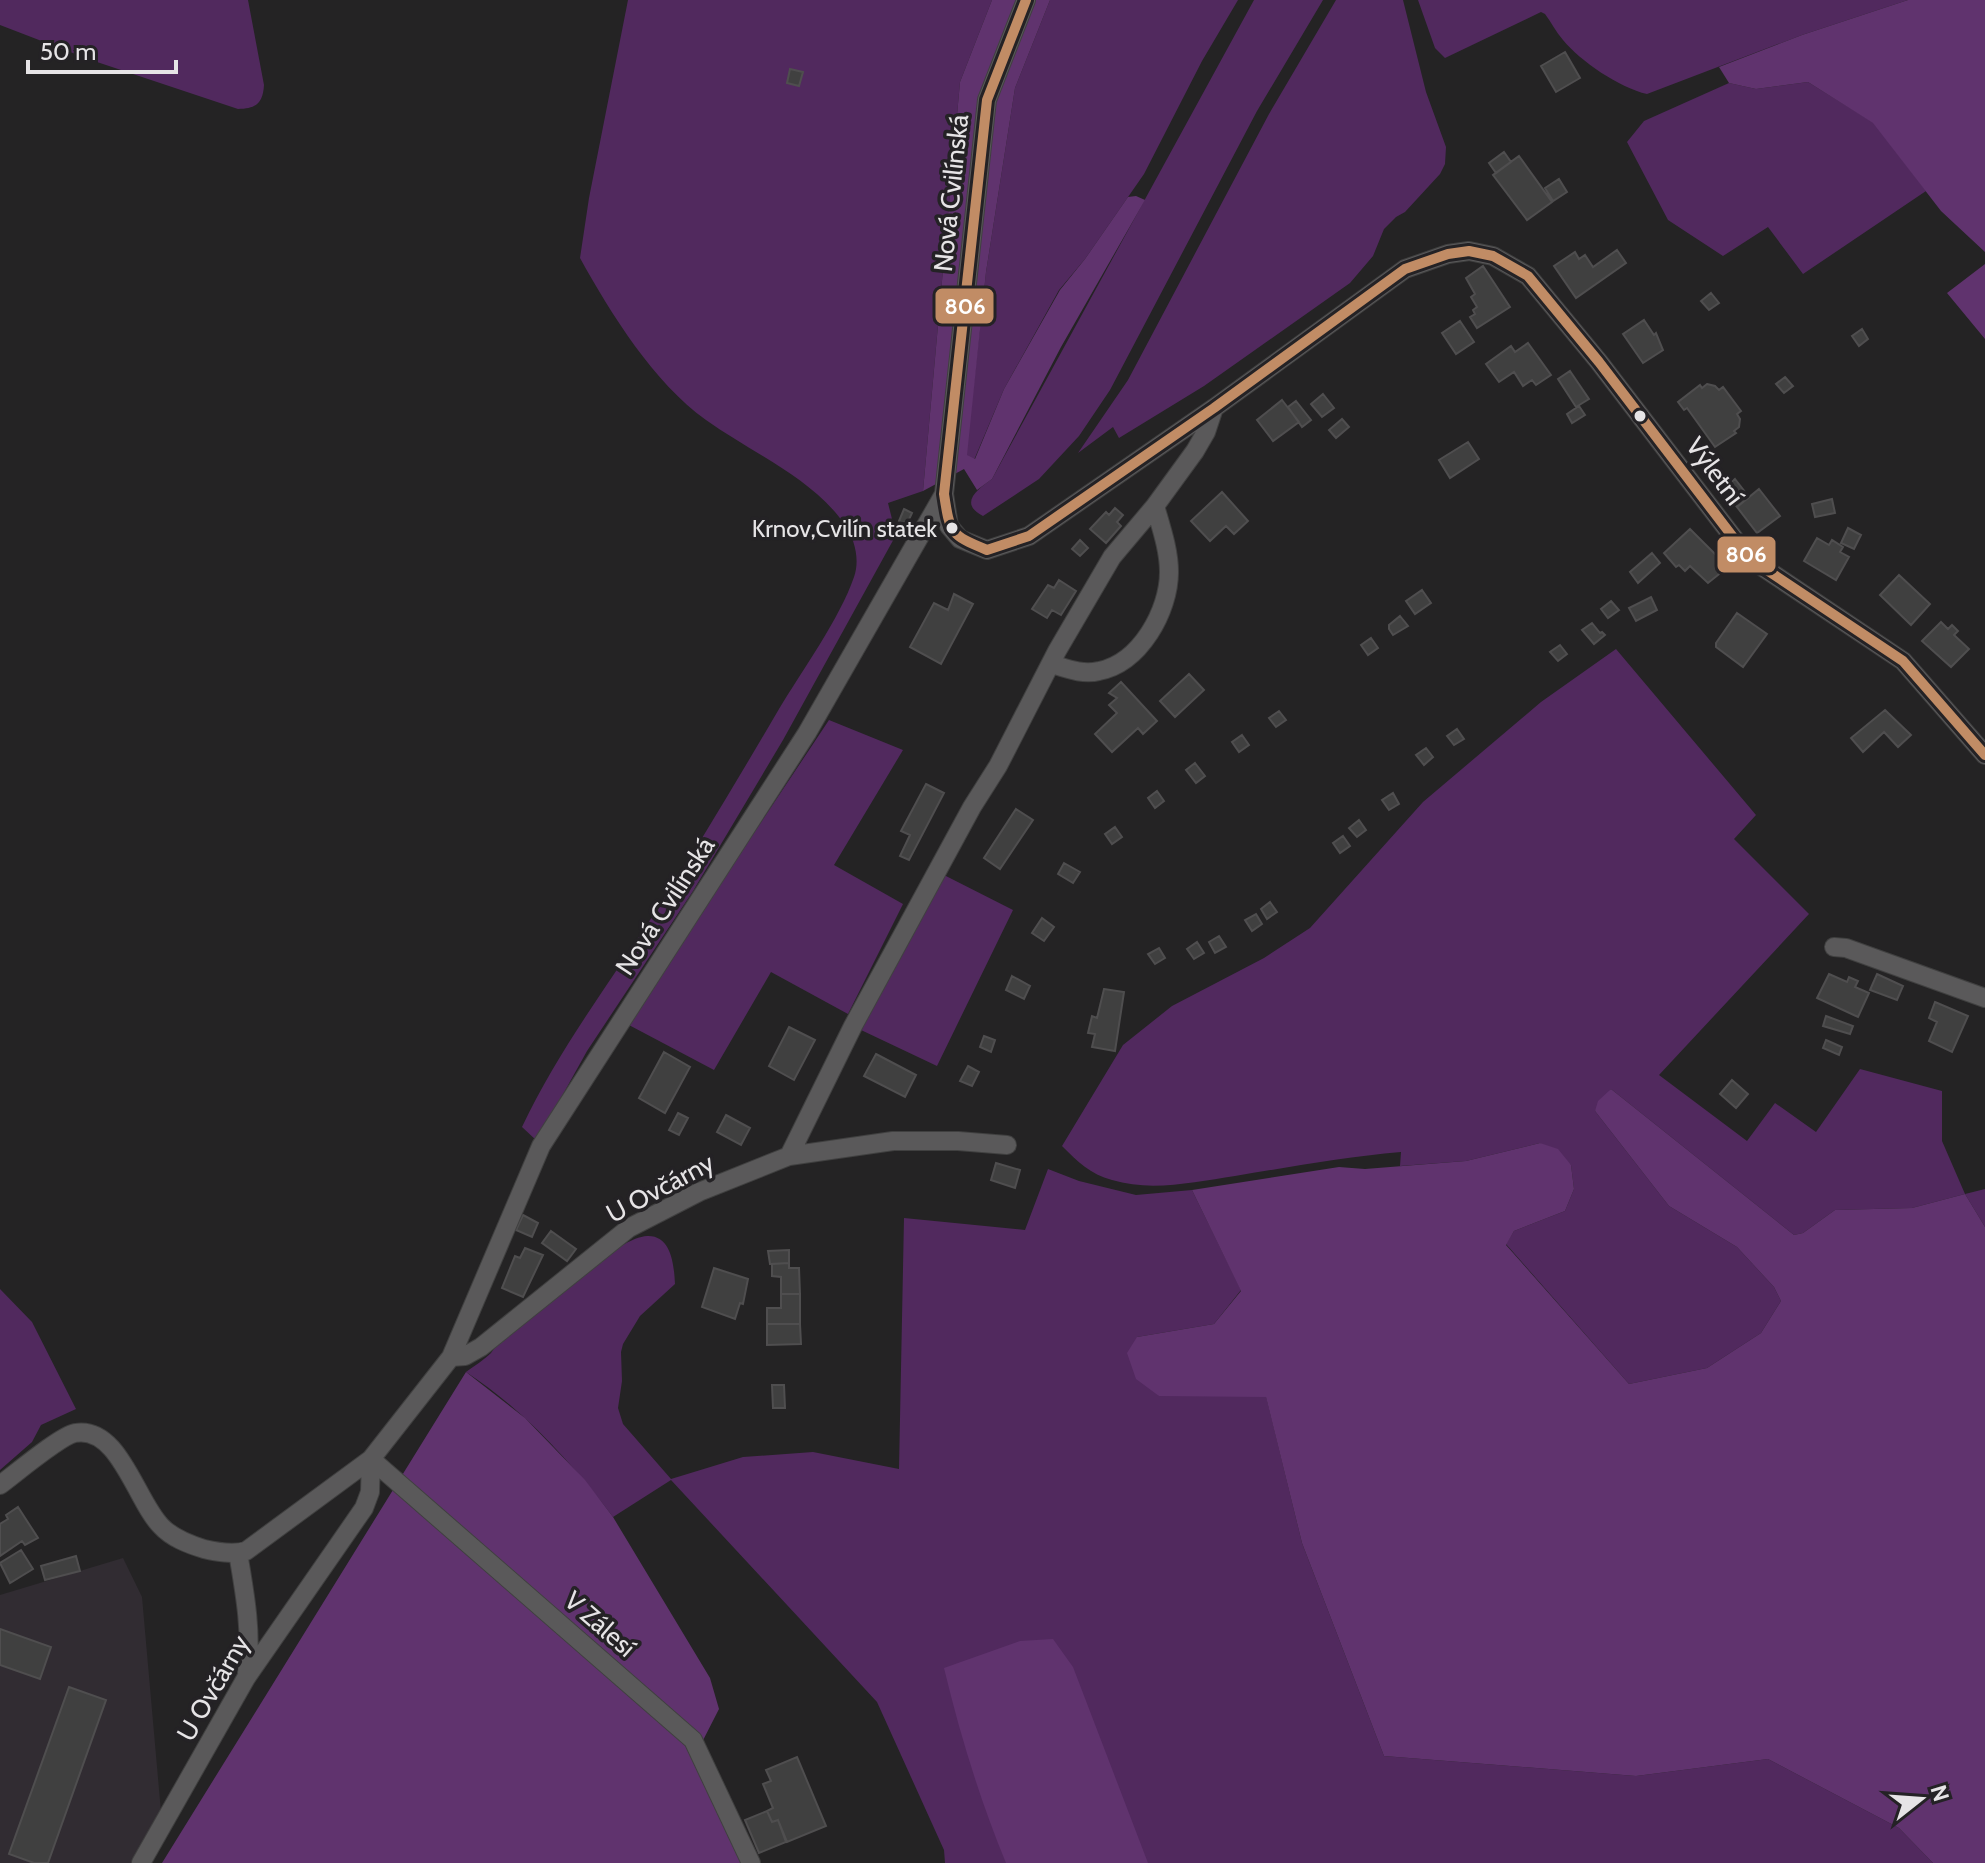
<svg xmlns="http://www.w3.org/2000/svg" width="1985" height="1863" viewBox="0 0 1985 1863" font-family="Cabin,sans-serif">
<rect width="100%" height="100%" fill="#242324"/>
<path fill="#312c32" d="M123 1558 142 1597 161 1812 135 1863H0V1595Z"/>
<path fill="#51295e" d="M0 0H248L264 85C263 103 256 109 238 109L91 60 0 25Z
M628 0H992L960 82 923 491 888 503 896 535 783 740 693 891 587 1051 537 1141 522 1127C558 1051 610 982 656 911 699 845 739 777 779 709 802 671 840 618 854 577 860 560 855 540 845 525 813 478 752 453 706 420 654 383 611 314 580 258L589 198Z
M1050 0H1238L1202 61 1144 174 1085 259 1059 290 1004 389 974 460 966 455 986 272 1015 88Z
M1254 0H1323L1257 111 1110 390 1079 436 1039 479 983 516C958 503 978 489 992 479Z
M1336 0H1403L1426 92 1446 147 1445 164 1440 174 1405 212 1396 217 1384 229 1373 256 1350 283 1204 386 1119 438 1113 427 1078 453 1128 380 1269 114Z
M1418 0H1908L1802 35 1647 94C1620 88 1580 61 1563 40 1556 32 1551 22 1545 14L1541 12 1445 58 1435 48Z
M1808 82 1874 123 1926 191 1803 274 1768 227 1723 256 1668 220 1627 142 1644 121 1729 83 1756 89Z
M1616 649 1756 815 1734 839 1809 914 1659 1075 1747 1141 1775 1103 1816 1132 1860 1069 1942 1091V1141L1965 1194 1985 1189V1227L1965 1194 1912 1208 1835 1210 1803 1233 1794 1235 1611 1089 1595 1111 1669 1206 1737 1247 1774 1287 1781 1301 1761 1333 1707 1368 1629 1384 1506 1244 1514 1231 1565 1211 1574 1189 1571 1165 1540 1143 1466 1161 1400 1166 1401 1152C1345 1157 1290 1167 1235 1176 1195 1182 1151 1192 1112 1180 1090 1174 1078 1162 1062 1146L1123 1045 1172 1006 1264 958 1310 928 1423 802 1541 702Z
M829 720 903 750 834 865 903 904 848 1014 771 972 714 1070 627 1024Z
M942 874 1013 910 937 1066 861 1030Z
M1048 1169 1079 1181 1136 1195 1192 1190 1241 1290 1214 1324 1137 1337 1159 1396H1266L1302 1543 1384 1756 1636 1776 1768 1759 1899 1828 1933 1863H945L944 1850 877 1702 671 1480 613 1517C572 1463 523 1409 466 1372 474 1366 484 1360 491 1353 497 1345 502 1336 510 1329 534 1308 619 1237 647 1236 672 1235 674 1266 675 1284L640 1316 623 1344 621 1352 622 1381 618 1408 623 1424 671 1479 743 1457 813 1452 899 1469 904 1218 1025 1230Z
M0 1289 32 1322 76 1409 41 1425 32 1442 0 1470Z"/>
<path fill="#60336e" d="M992 0H1050L1015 88 986 272 967 455 975 459 1004 389 1060 290 1085 259 1128 197 1136 196 1145 200 1061 347 992 479 977 490 964 469 923 491 960 82Z
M1908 0H1985V252L1941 211 1873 123 1808 82 1756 89 1729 83 1719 67 1802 35Z
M1985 264V339L1947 293Z
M1611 1089 1794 1235 1803 1233 1835 1210 1912 1208 1965 1194 1985 1227V1863H1933L1899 1828 1768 1759 1636 1776 1384 1756 1302 1543 1266 1397 1159 1396 1136 1379 1127 1353 1137 1337 1214 1324 1241 1291 1192 1190 1339 1167 1365 1169 1466 1161 1540 1143 1558 1149 1571 1165 1574 1189 1565 1211 1514 1231 1506 1245 1629 1384 1707 1368 1761 1333 1781 1301 1774 1287 1737 1247 1669 1206 1595 1111 1598 1101Z
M466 1372 525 1418 585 1480 613 1517 710 1678 719 1709 696 1754 745 1863H162Z
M1053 1639 1073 1667 1148 1863H1006C980 1800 960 1735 944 1668L1020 1641Z"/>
<path fill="#404040" stroke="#4f4e4f" stroke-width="2" d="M1565 52 1580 78 1556 92 1541 66Z
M790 69 803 72 799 86 787 83Z
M1504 152 1511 162 1496 173 1489 163Z
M1519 156 1552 202 1527 220 1493 175Z
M1559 179 1567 192 1553 201 1545 188Z
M1617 250 1626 263 1576 298 1554 266 1575 252 1579 259 1585 255 1593 267Z
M1483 266 1510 307 1477 328 1470 317 1475 314 1473 310 1477 307 1471 297 1475 294 1466 278Z
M1711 293 1719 303 1709 310 1701 301Z
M1644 320 1654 335 1656 333 1663 350 1643 363 1623 334Z
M1460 321 1474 342 1456 354 1442 333Z
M1862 329 1868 339 1859 346 1852 336Z
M1528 343 1551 375 1536 385 1532 380 1523 386 1514 372 1499 382 1486 364 1511 346 1515 352Z
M1570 371 1589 399 1576 407 1558 379Z
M1785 377 1793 386 1784 393 1776 384Z
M1707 384 1715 386 1719 390 1723 387 1741 411 1737 414 1740 419 1739 427 1734 431 1736 433 1715 447 1687 408 1684 410 1678 402 1700 385 1702 388Z
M1323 394 1334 408 1322 417 1311 404Z
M1282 400 1299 422 1273 441 1257 420Z
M1296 401 1311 420 1302 427 1288 407Z
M1579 406 1585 415 1572 423 1567 414Z
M1342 419 1349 427 1336 438 1329 430Z
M1468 442 1479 459 1450 478 1439 460Z
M1735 479 1749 497 1737 507 1723 489Z
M1759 489 1780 516 1757 533 1737 507Z
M1222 492 1248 521 1234 534 1226 526 1210 541 1191 521Z
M1832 499 1835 513 1815 517 1812 504Z
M1115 508 1123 515 1117 522 1121 526 1106 543 1090 529 1106 512 1109 515Z
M904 509 912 513 907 524 899 521Z
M1848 528 1861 535 1854 549 1841 543Z
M1690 529 1728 567 1708 583 1690 566 1685 571 1679 565 1676 567 1664 553Z
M1817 538 1829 545 1832 540 1843 547 1840 552 1849 557 1836 580 1804 561Z
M1080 540 1088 548 1080 556 1072 549Z
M1652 553 1660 563 1638 583 1630 572Z
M1899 575 1930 604 1911 625 1880 595Z
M1059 580 1076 591 1061 615 1052 610 1047 618 1032 609 1048 585 1054 588Z
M1422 590 1431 603 1415 614 1406 601Z
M954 594 973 604 941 664 910 647 934 603 948 610Z
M1651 597 1657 610 1636 621 1629 608Z
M1611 601 1619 610 1608 618 1601 609Z
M1737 613 1767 634 1743 667 1716 647V643Z
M1400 616 1408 626 1393 635 1389 629V625Z
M1941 622 1948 629 1952 625 1958 631 1954 635 1969 649 1951 667 1922 641Z
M1592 623 1600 633 1602 632 1605 635 1594 644 1582 630Z
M1371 638 1378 648 1368 655 1361 645Z
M1560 645 1567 654 1558 661 1550 652Z
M1189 674 1204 690 1175 717 1160 701Z
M1121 682 1157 721 1143 734 1138 728 1112 752 1095 734 1117 713 1109 705 1117 698 1109 693Z
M1885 710 1911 735 1898 747 1884 732 1863 752 1851 738Z
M1279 711 1286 720 1276 727 1269 718Z
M1457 729 1464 739 1454 745 1447 736Z
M1242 735 1249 745 1239 752 1232 742Z
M1426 748 1433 757 1424 765 1416 755Z
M1195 763 1205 776 1196 783 1186 770Z
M926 784 944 793 909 860 900 856 910 835 901 831Z
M1157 791 1164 801 1155 808 1148 798Z
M1393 793 1399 804 1389 810 1382 800Z
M1016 809 1033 820 1000 869 984 858Z
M1359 820 1366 830 1357 837 1349 828Z
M1115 827 1122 837 1112 844 1105 834Z
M1343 836 1350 846 1340 853 1333 843Z
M1064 863 1080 872 1073 883 1058 874Z
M1270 902 1277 912 1267 919 1261 909Z
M1256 914 1262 924 1252 931 1245 920Z
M1042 918 1054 927 1044 941 1032 933Z
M1219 936 1226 947 1215 953 1209 942Z
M1197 942 1204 953 1194 959 1187 949Z
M1159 948 1165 958 1155 964 1148 954Z
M1829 974 1847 982 1849 977 1858 981 1855 987 1869 993 1858 1017 1817 998Z
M1877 974 1903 986 1897 1000 1870 990Z
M1012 976 1030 986 1024 999 1006 990Z
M1104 989 1124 992 1115 1051 1092 1047 1095 1034 1088 1033 1092 1016 1097 1018Z
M1935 1002 1968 1016 1952 1052 1929 1041 1937 1022 1929 1018Z
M1826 1016 1853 1026 1850 1034 1823 1026Z
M789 1027 815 1040 794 1080 769 1066Z
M984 1036 995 1040 991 1052 980 1047Z
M1826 1040 1842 1047 1839 1055 1823 1048Z
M664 1052 690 1067 665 1113 639 1098Z
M876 1054 916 1075 905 1097 864 1076Z
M968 1066 979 1072 972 1086 960 1081Z
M1732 1080 1748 1094 1736 1108 1720 1094Z
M678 1113 688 1118 679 1135 669 1130Z
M726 1115 750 1128 741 1145 717 1132Z
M996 1163 1020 1170 1015 1188 991 1180Z
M523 1215 538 1223 532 1237 516 1230Z
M551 1231 576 1249 567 1261 542 1243Z
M525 1248 543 1255 523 1297 502 1288 515 1256 520 1258Z
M789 1250V1263L770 1264 768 1251Z
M789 1263V1268H799L800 1294H781V1277L772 1276V1264Z
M714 1268 748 1279 743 1304 740 1303 735 1319 702 1307Z
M781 1294H800V1324H767V1308H781Z
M767 1324H800L801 1344 767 1345Z
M772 1385H784L785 1408H773Z
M18 1507 38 1538 25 1545 22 1541 0 1556V1524L8 1519 6 1515Z
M21 1550 33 1569 10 1583 0 1563Z
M76 1556 80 1571 45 1580 41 1566Z
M0 1629 51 1647 40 1679 0 1665Z
M69 1687 106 1700 48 1863H34L9 1854Z
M797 1757 826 1826 787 1842 778 1820 772 1822 767 1811 773 1808 763 1784 771 1781 766 1770Z
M767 1811 772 1822 778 1820 786 1842 759 1853 745 1820Z"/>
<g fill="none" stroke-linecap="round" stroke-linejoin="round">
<defs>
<path id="street" d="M1026 0 987 100 944 494 949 526 960 539 987 550 1029 536 1214 408 1405 269 1448 254 1469 251 1493 256 1528 276 1599 362 1749 558 1903 661 1985 755
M1052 664C1068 669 1083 675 1099 671 1140 663 1169 611 1169 572 1169 550 1161 527 1155 506
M1834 947 1846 948 1985 998
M789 1156 853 1026 972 807 998 766 1057 651 1112 557 1155 506 1195 451 1206 432 1214 408
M451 1357 465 1356 481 1347 629 1228 699 1192 789 1156 893 1141H958L1007 1145
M371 1459 693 1740 751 1863
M0 1485C15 1474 60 1436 75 1433 119 1425 136 1501 161 1526 172 1538 188 1544 204 1549 217 1552 232 1555 246 1551L371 1459 451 1357 541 1146 807 733 944 494
M238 1553C245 1594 252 1632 247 1673
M141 1863 246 1678 364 1508 370 1492 371 1459"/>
</defs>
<use href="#street" stroke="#404040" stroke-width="20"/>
<use href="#street" stroke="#5a595a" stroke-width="18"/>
<defs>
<path id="bus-1" d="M1026 0 987 100 944 494C950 533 950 535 987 550L1029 536 1214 408 1405 269 1448 254 1469 251 1493 256 1528 276 1599 362 1749 558 1903 661 1985 755"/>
</defs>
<use href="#bus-1" stroke="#242225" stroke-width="16"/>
<use href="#bus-1" stroke="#c18c65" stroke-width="10"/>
</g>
<g fill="#e6e4e6" stroke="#242225" stroke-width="3">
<circle cx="1640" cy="416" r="7"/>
<circle cx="952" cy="528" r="7"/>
</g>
<g text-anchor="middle" stroke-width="7" stroke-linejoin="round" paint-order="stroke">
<g font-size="24" fill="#e6e4e6" stroke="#242225" text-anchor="end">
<text x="937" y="537">Krnov,Cvilín statek</text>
</g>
<g font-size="26" fill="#e6e4e6" stroke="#242225">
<text transform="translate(951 193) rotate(-84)" y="9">Nová Cvilínská</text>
<text transform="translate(1715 471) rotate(53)" y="9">Výletní</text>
<text transform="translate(665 906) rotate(-57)" y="9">Nová Cvilínská</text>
<text transform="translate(660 1188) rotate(-28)" y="9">U Ovčárny</text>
<text transform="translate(600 1624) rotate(41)" y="9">V Zálesí</text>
<text transform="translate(213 1688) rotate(-60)" y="9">U Ovčárny</text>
</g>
</g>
<g stroke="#242225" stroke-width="3">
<rect x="934" y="287" width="61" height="38" rx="8" fill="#c18c65"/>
<rect x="1716" y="535" width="61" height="39" rx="8" fill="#c18c65"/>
</g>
<g font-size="22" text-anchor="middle" font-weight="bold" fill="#fff">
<text x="965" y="314">806</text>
<text x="1746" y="562">806</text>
</g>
<g transform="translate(1921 1799) rotate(73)" stroke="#242225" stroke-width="6" paint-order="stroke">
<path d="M0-6L14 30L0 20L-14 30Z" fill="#e6e4e6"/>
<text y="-12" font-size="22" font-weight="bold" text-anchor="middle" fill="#e6e4e6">N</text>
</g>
<path d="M28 60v12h148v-12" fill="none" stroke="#e6e4e6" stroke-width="4"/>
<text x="40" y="60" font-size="24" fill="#e6e4e6" stroke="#242225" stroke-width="6" paint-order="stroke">50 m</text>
</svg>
